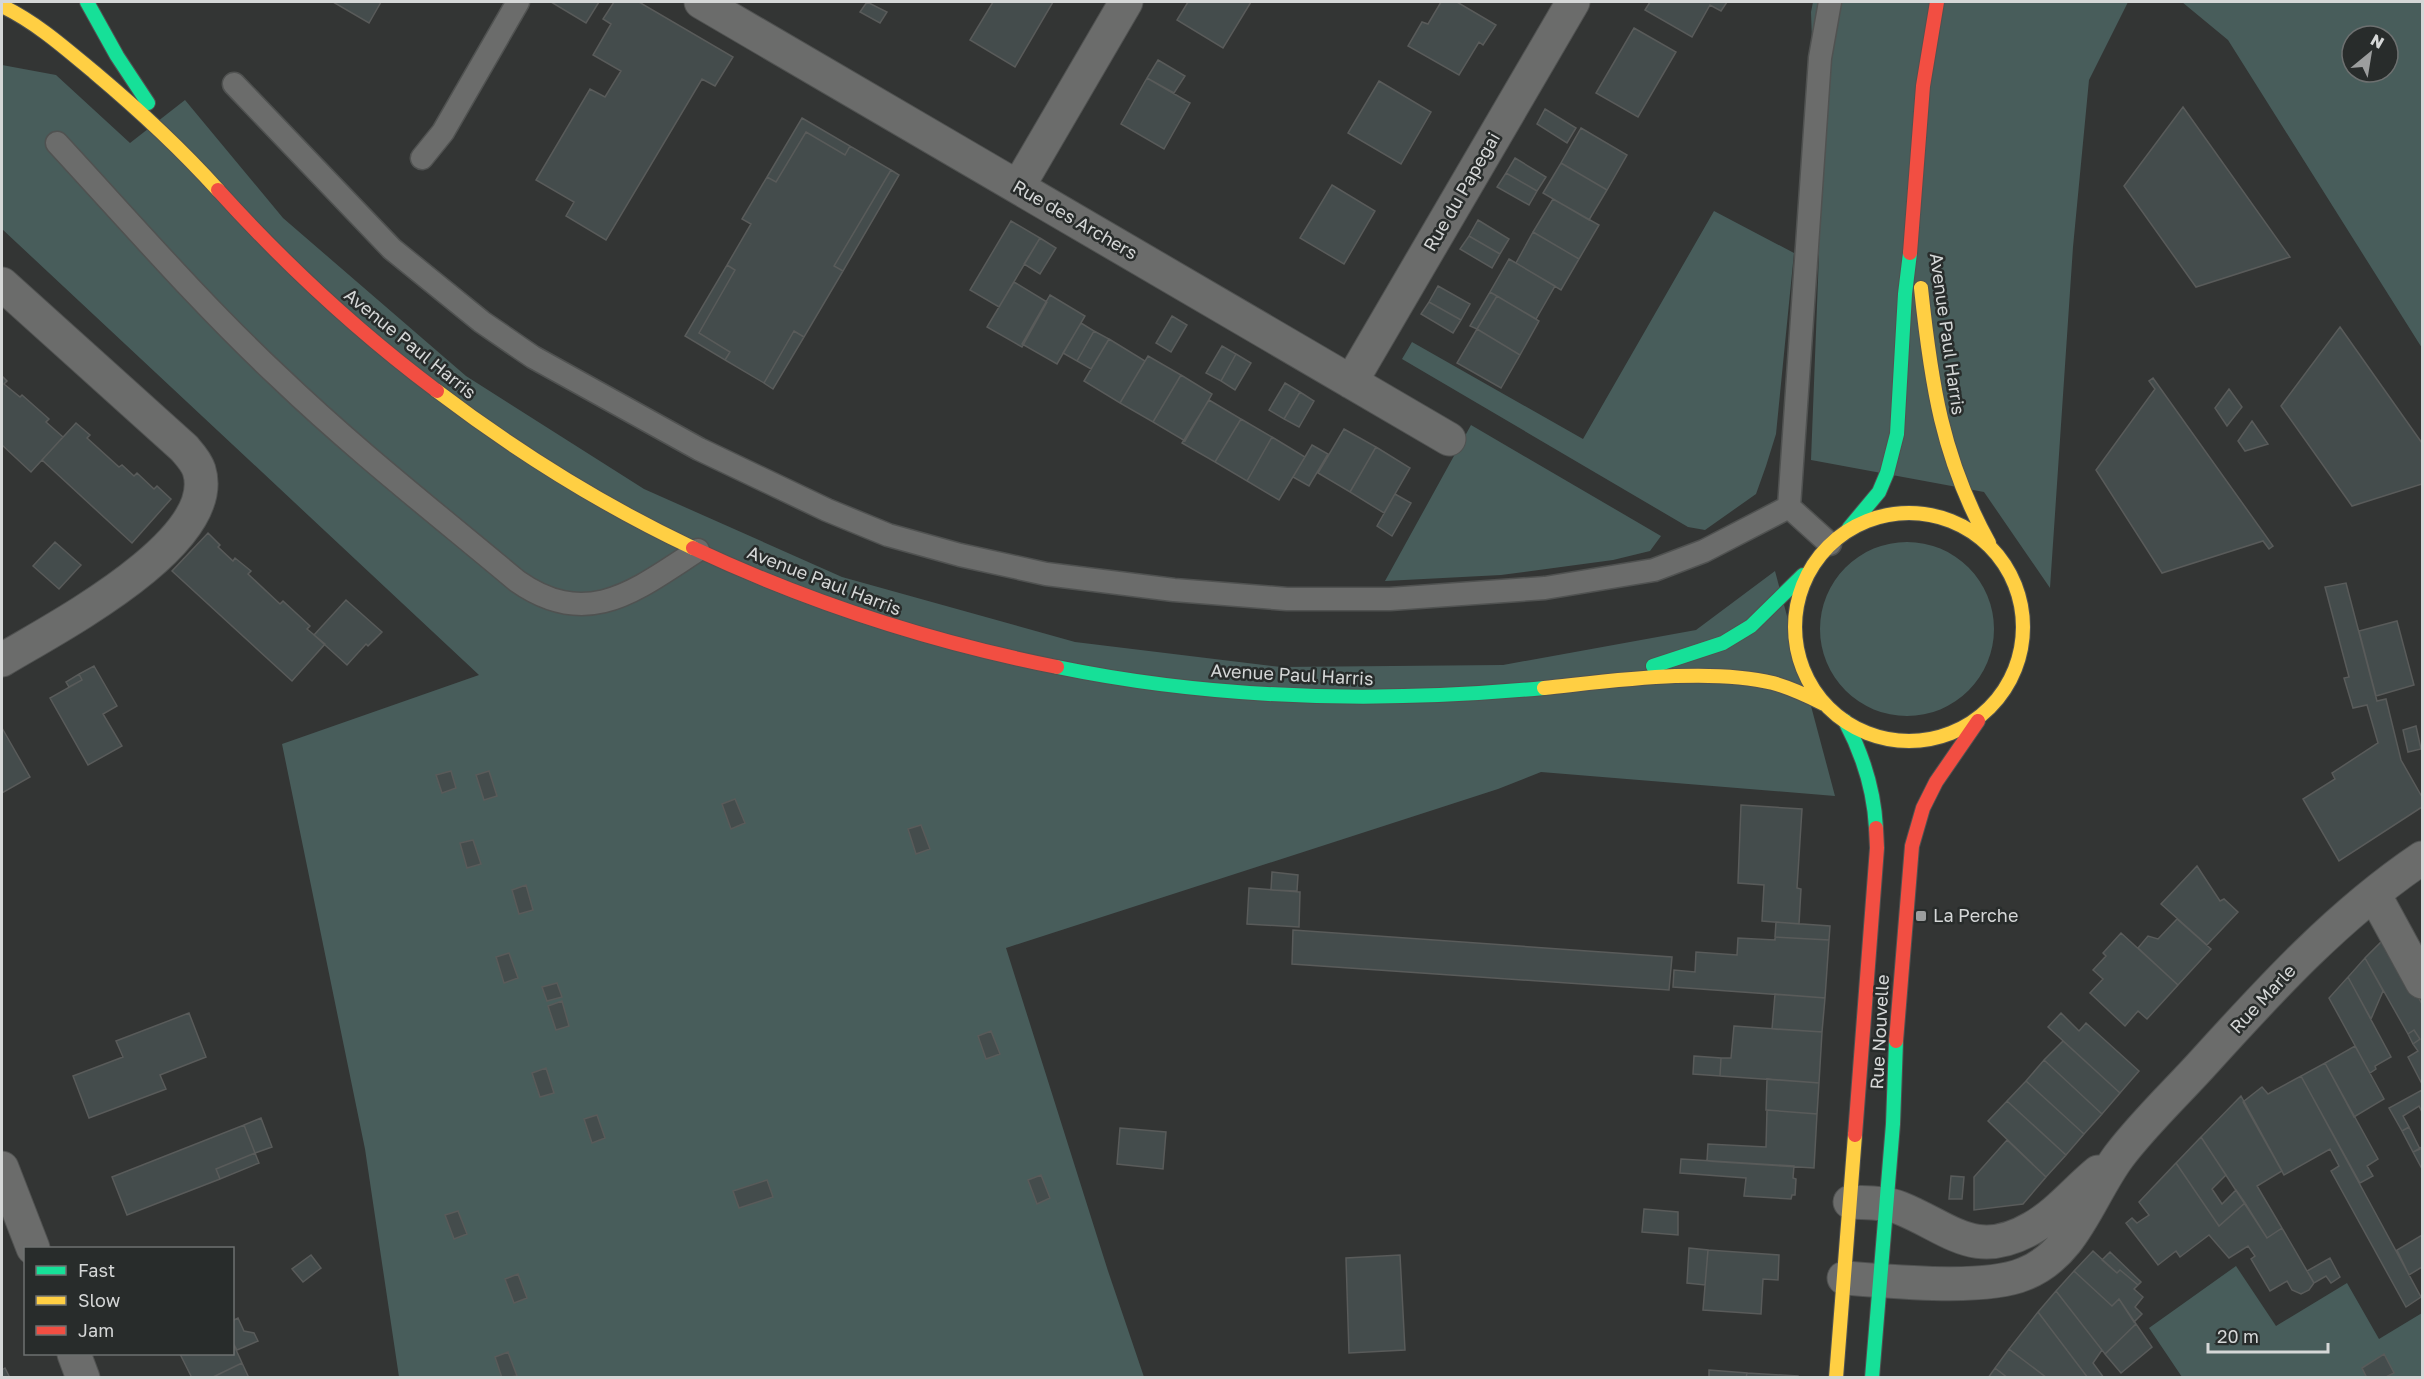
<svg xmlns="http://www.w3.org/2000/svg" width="2424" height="1379" viewBox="0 0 2424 1379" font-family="'Golos Text',sans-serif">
<rect width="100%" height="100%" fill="#333534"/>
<path fill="#485d5b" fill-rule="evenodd" d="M1813 2H2128L2089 80 2073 247 2050 588 1984 492 1811 460 1819 254 1811 12Z
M2182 2H2422V348L2228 40ZM2352 36H2388V72H2352Z
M2 65 56 75 130 143 185 100 283 218 466 376 644 489 842 577 1075 642 1281 667 1503 665 1696 630 1775 571 1835 796 1541 772 1498 789 1006 948 1108 1271 1144 1377H399L365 1149 282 744 479 675 2 229Z
M1714 211 1794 253 1776 434 1766 466 1756 494 1705 530 1688 527 1402 359 1412 342 1583 439Z
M1471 425 1661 536 1650 551 1613 560 1501 575 1385 581Z
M1820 629a87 87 0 1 1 174 0a87 87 0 1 1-174 0Z
M2236 1266 2276 1326 2347 1283 2379 1339 2422 1313V1377H2182L2149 1328Z"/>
<path fill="#444c4c" stroke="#595b5a" stroke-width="1.5" d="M333 2H381L369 23Z
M551 2H599L586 23Z
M614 2H639L733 57 715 86 702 79 606 240 566 216 574 202 536 180 590 89 605 97 621 71 593 55 611 24 603 19Z
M867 2 887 12 880 23 860 12Z
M993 2H1053L1015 67 970 40Z
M1188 2H1251L1223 48 1177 20Z
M1441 2H1457L1496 25 1483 45 1479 42 1459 75 1408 46 1422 22 1428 24Z
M1650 2H1727L1721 11 1710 5 1692 37 1645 10Z
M1634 28 1676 52 1638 117 1596 93Z
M1158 60 1185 76 1174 93 1147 78Z
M1147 78 1190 103 1164 149 1121 124Z
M1379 81 1431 112 1401 164 1348 133Z
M2183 107 2290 257 2196 287 2124 186Z
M1545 109 1576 128 1567 143 1537 124Z
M802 118 850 146 845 155 806 132 776 182 767 177Z
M1581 128 1627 155 1607 190 1561 163Z
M806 132 845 155 850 146 891 170 834 266 843 271 804 337 794 331 764 383 725 360 730 352 699 333 735 270 727 265 751 224 742 219 767 177 776 182Z
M1515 158 1546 177 1537 191 1506 173Z
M1561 163 1607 190 1589 220 1543 193Z
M891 170 899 175 843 271 834 266Z
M1506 173 1537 191 1529 205 1497 187Z
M1332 185 1375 211 1344 264 1300 238Z
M1553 199 1599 225 1579 259 1533 232Z
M1478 220 1509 239 1500 254 1469 236Z
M1011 221 1040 238 999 307 970 290Z
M1533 232 1579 259 1561 290 1516 263Z
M1469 236 1500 254 1492 268 1460 249Z
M1040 238 1056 248 1040 274 1024 264Z
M1509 259 1555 286 1536 319 1490 292Z
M727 265 735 270 699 333 730 352 725 360 685 336Z
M1014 282 1047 302 1022 347 987 327Z
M1438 286 1470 304 1461 320 1429 302Z
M1490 292 1497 296 1477 329 1470 326Z
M1050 295 1085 316 1057 364 1022 344Z
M1497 296 1539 321 1520 355 1477 329Z
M1429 302 1461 320 1453 333 1421 314Z
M1172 316 1187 325 1171 352 1156 343Z
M1081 323 1094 331 1077 361 1063 353Z
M2340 327 2422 443V484L2352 506 2281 406Z
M1477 329 1520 355 1501 388 1457 363Z
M794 331 804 337 773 389 764 383Z
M1094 331 1109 339 1091 369 1077 361Z
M1109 339 1145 361 1120 403 1084 381Z
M1222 346 1236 354 1221 381 1206 373Z
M1236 354 1251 363 1235 390 1221 381Z
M1148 356 1181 375 1153 422 1120 403Z
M1181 375 1212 394 1185 441 1153 422Z
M2 376 7 381 4 384 20 397 22 395 49 419 46 422 63 437 31 472 2 445Z
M2153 378 2273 546 2269 549 2263 541 2162 573 2096 470 2155 389 2149 381Z
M1285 383 1300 392 1284 419 1269 410Z
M2229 389 2242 407 2227 426 2215 408Z
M1300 392 1314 401 1299 427 1284 419Z
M1209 400 1241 419 1215 462 1182 443Z
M1241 419 1272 437 1247 481 1215 462Z
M2252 421 2268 444 2245 451 2238 441Z
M76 423 90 435 87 438 119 467 122 465 134 476 137 473 154 489 157 486 171 499 132 543 42 460Z
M1344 429 1376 447 1350 492 1318 473Z
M1272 437 1305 457 1279 500 1247 481Z
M1312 445 1328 454 1309 486 1293 477Z
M1376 447 1410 468 1384 513 1350 492Z
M1395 494 1411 503 1392 536 1377 526Z
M208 533 220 545 218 547 233 561 235 558 251 571 248 574 280 604 283 601 310 626 307 629 325 644 292 681 172 571Z
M55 542 81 565 59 589 33 566Z
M2346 583 2377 701 2386 699 2401 760 2422 797V807L2339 861 2303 799 2335 779 2332 773 2378 743 2367 705 2353 708 2344 678 2349 677 2325 587Z
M346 600 382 632 368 646 366 644 347 665 314 635Z
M2397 621 2414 685 2376 696 2359 631Z
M94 666 117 706 103 714 122 746 88 765 50 698 82 680 79 674Z
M79 674 82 680 69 687 66 682Z
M2416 726 2421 749 2408 752 2403 730Z
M2 728 30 777 2 793Z
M451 771 456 788 442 793 436 775Z
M489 771 497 796 484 800 476 775Z
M735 799 745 823 731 829 722 804Z
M1741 805 1802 809 1797 888 1801 889 1799 924 1762 921 1764 885 1738 883Z
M921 825 930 849 916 854 908 829Z
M473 840 481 864 467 868 460 843Z
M2197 866 2220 901 2224 899 2238 912 2207 945 2161 904Z
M1272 872 1298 875 1297 891 1271 890Z
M526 885 533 910 519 914 512 890Z
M1249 888 1300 892 1299 927 1247 924Z
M2177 919 2211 949 2178 985 2138 948 2148 936 2158 939Z
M1776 922 1830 926 1829 940 1775 937Z
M1293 930 1672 957 1669 990 1292 964Z
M2121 933 2178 985 2147 1019 2138 1011 2125 1026 2090 993 2103 979 2093 970 2106 956 2103 953Z
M1775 937 1829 940 1825 998 1673 987 1674 970 1695 972 1696 952 1737 955 1738 938 1775 940Z
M2386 937 2422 1004V1084L2408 1057 2418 1051 2413 1044 2420 1039 2414 1030 2408 1034 2365 958Z
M509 953 518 978 504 983 496 957Z
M2365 958 2383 991 2371 1019 2348 977Z
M2348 977 2391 1057 2375 1066 2376 1069 2370 1073 2329 998Z
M557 983 562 997 547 1001 542 987Z
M1775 994 1825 998 1822 1032 1772 1029Z
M562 1001 569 1026 556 1030 548 1006Z
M189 1013 206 1057 160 1075 166 1089 89 1118 73 1076 123 1057 116 1041Z
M2061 1013 2079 1031 2086 1023 2139 1071 2120 1093 2048 1027Z
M1734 1026 1822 1032 1819 1083 1720 1076 1721 1058H1731Z
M2414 1030 2420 1039 2413 1044 2408 1034Z
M991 1031 1000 1054 986 1059 978 1036Z
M2063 1041 2120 1093 2102 1114 2044 1060Z
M2355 1046 2384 1099 2354 1117 2325 1063Z
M1694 1056 1721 1058 1720 1076 1693 1074Z
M2044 1060 2102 1114 2084 1134 2026 1081Z
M2325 1063 2378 1159 2367 1166 2373 1176 2360 1183 2301 1076Z
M546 1068 554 1093 540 1097 532 1073Z
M2301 1076 2421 1297 2406 1307 2331 1171 2339 1166 2330 1149 2284 1175 2243 1102 2262 1087 2268 1094Z
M1767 1079 1819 1083 1817 1114 1766 1110Z
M2026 1081 2084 1134 2066 1155 2007 1101Z
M2422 1090V1112L2419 1106 2403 1116 2409 1127 2402 1131 2389 1108Z
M2241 1096 2282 1171 2257 1186 2282 1228 2267 1238 2201 1137Z
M2007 1101 2066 1155 2046 1177 1988 1121Z
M1767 1110 1817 1114 1814 1168 1707 1161 1708 1144 1766 1147Z
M597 1115 605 1138 592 1143 584 1119Z
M261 1118 272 1147 255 1153 244 1125Z
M244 1125 255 1153 216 1169 220 1179 127 1215 112 1177Z
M2409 1127 2420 1149 2413 1152 2402 1131Z
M1120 1128 1166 1132 1163 1169 1117 1164Z
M2201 1137 2226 1175 2212 1189 2222 1204 2236 1190 2245 1203 2219 1226 2176 1163Z
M2007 1140 2046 1177 2023 1204 1974 1210V1177Z
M2422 1147V1169L2413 1152Z
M255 1153 259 1163 220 1179 216 1169Z
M1681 1159 1794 1166 1793 1178 1796 1179 1795 1195H1792L1791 1199 1744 1196 1746 1178 1680 1173Z
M2176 1163 2219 1226 2245 1203 2267 1238 2282 1228 2314 1283 2309 1290 2301 1294 2292 1290 2287 1281 2270 1291 2251 1259 2255 1256 2248 1246 2229 1258 2209 1235 2180 1257 2176 1251 2158 1265 2126 1223 2132 1218 2137 1223 2149 1215 2139 1202Z
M1041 1175 1050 1198 1037 1204 1028 1180Z
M1951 1176 1964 1177 1962 1199H1949Z
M767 1180 773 1197 739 1208 733 1191Z
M1644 1209 1678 1212V1235L1642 1232Z
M458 1211 467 1234 454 1239 445 1215Z
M2422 1235V1267L2409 1275 2397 1250Z
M1689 1248 1708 1250 1705 1285 1687 1283Z
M1708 1250 1779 1255 1778 1280 1763 1279 1761 1314 1703 1310Z
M2093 1251 2117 1273 2120 1270 2138 1285 2134 1289 2143 1297 2135 1307 2142 1314 2134 1322 2119 1299 2112 1306 2074 1271Z
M2110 1252 2141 1282 2138 1285 2120 1270 2117 1273 2102 1260Z
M311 1255 321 1268 303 1282 292 1269Z
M1400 1255 1405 1350 1349 1353 1346 1258Z
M2330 1258 2340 1277 2331 1283 2326 1276 2314 1283 2307 1271Z
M2074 1271 2112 1306 2119 1299 2136 1324 2105 1354 2056 1291Z
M518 1274 527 1298 514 1303 505 1279Z
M2056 1291 2102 1350 2093 1363 2104 1378H2088L2038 1312Z
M2038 1312 2088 1378H2047L2009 1349Z
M238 1318 244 1331 254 1333 258 1341 237 1350 232 1341V1321Z
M2136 1324 2152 1347 2121 1373 2105 1354Z
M232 1341 242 1363 211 1378H192L180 1354H232Z
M2009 1349 2047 1378H2008L1995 1368Z
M508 1352 517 1376 502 1378 495 1357Z
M2384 1354 2394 1373 2384 1378H2367L2362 1368Z
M242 1363 249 1378H211Z
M5 1368 10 1378H2V1370Z
M1995 1368 2008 1378H1988Z
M1709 1370 1747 1373 1746 1378H1709Z
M1747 1373 1798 1376V1378H1746Z"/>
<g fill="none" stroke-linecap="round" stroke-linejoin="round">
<defs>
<path id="lane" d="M234 84 392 249 482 322 533 357 699 449 827 510 888 535 960 555 1046 574 1174 590 1287 599H1390L1545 588 1654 570 1704 551 1789 507 1820 58 1830 2
M57 143C130 222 201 304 279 377 354 449 437 514 517 581 588 631 636 590 698 550
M422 158 443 132 518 2
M1789 507 1830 544"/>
<path id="street" d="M701 2 1449 439
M1018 187 1126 2
M2 284 184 448C190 455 196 461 199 470 222 543 51 630 2 660
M1351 382 1573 2
M2374 894 2422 982
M2 1168 33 1248
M1850 1202C1866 1203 1885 1202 1900 1208 1950 1228 1975 1261 2032 1228 2057 1214 2076 1190 2098 1172
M1844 1278C1890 1281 1984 1291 2024 1274 2075 1254 2089 1196 2119 1156 2144 1123 2176 1093 2204 1062 2271 988 2339 914 2422 858
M74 1354 83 1378"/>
<path id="fast" d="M87 2 117 56 148 103
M1849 528 1879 492 1887 473 1897 434 1905 294 1910 253
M1653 666 1723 643 1751 626 1803 575
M1057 667C1217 700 1382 703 1544 688
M1845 721C1863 755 1874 789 1876 828
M1872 1378 1893 1124 1896 1041"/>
<path id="slow" d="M2 6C37 23 65 48 95 73 139 110 180 148 218 190
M1921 288C1931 383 1942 458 1989 543
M437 391C516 451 602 505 693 548
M1795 627a114 114 0 1 1 228 0a114 114 0 1 1-228 0Z
M1544 688C1612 681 1707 667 1773 683 1791 688 1808 696 1824 704
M1836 1378 1855 1135"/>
<path id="jam" d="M218 190C285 264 357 331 437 391
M1910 253 1923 86 1937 2
M693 548C810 603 931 642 1057 667
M1896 1041 1912 846 1923 808 1936 782 1978 721
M1855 1135 1877 848 1876 828"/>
</defs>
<use href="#lane" stroke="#505251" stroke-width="25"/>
<use href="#street" stroke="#505251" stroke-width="35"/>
<use href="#fast" stroke="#505251" stroke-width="16"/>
<use href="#slow" stroke="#505251" stroke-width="16"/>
<use href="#jam" stroke="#505251" stroke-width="16"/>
<use href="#lane" stroke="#6b6c6b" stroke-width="22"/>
<use href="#street" stroke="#6b6c6b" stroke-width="33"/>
<use href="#fast" stroke="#16e098" stroke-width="14"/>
<use href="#slow" stroke="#ffcf43" stroke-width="14"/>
<use href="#jam" stroke="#f24e42" stroke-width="14"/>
</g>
<rect fill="#9c9e9e" stroke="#282c2b" stroke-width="2" x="1915" y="910" width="12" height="12" rx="3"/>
<g text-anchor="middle" stroke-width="5" stroke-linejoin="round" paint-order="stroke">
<g font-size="18" fill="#d5d7d7" stroke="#282c2b">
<text transform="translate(1462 192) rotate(-60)" y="6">Rue du Papegai</text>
<text transform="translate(1075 220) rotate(30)" y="6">Rue des Archers</text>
<text transform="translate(1947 334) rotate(82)" y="6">Avenue Paul Harris</text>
<text transform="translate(410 344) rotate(39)" y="6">Avenue Paul Harris</text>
<text transform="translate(824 581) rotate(21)" y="6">Avenue Paul Harris</text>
<text transform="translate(1292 675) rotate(3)" y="6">Avenue Paul Harris</text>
<text transform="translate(2263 999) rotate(-47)" y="6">Rue Marle</text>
<text transform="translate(1880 1032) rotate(-87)" y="6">Rue Nouvelle</text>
</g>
<g font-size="18" fill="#d5d7d7" stroke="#282c2b" text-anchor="start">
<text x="1933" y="922">La Perche</text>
</g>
</g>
<rect width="2424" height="1379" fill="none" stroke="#d5d7d7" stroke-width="6"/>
<rect x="24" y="1247" width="210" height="108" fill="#282c2b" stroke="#6d7070" stroke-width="1.5"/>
<rect x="36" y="1266" width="30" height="9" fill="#16e098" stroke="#6d7070" stroke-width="1.5"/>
<text x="78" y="1277" font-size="18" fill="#d5d7d7">Fast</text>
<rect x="36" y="1296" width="30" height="9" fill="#ffcf43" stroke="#6d7070" stroke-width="1.5"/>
<text x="78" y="1307" font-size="18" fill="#d5d7d7">Slow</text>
<rect x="36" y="1326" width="30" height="9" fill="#f24e42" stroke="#6d7070" stroke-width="1.5"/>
<text x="78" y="1337" font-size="18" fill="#d5d7d7">Jam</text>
<g transform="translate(2370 54) rotate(30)"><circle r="28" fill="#282c2b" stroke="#6d7070" stroke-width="1.5"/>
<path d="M0-4.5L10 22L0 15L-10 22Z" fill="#9c9e9e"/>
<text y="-9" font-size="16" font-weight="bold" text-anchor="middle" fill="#d5d7d7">N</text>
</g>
<path d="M2208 1343v9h120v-9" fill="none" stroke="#d5d7d7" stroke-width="3"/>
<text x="2217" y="1343" font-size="18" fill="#d5d7d7" stroke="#282c2b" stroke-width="4.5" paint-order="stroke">20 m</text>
</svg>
